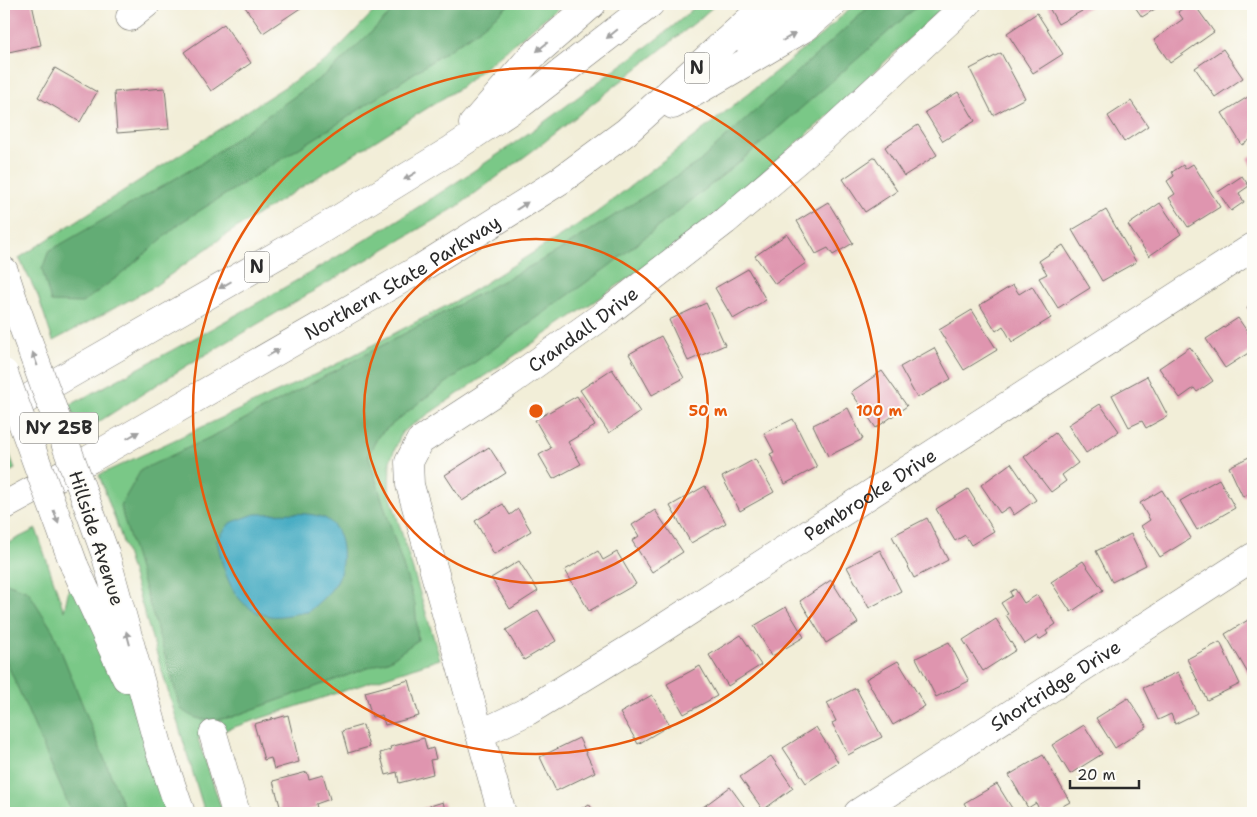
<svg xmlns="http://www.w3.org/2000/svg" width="1257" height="817" viewBox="0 0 1257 817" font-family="'Shantell Sans',sans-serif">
<rect width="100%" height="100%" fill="#fdfcf7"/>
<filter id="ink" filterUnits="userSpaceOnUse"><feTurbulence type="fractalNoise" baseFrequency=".02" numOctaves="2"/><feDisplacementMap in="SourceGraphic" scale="10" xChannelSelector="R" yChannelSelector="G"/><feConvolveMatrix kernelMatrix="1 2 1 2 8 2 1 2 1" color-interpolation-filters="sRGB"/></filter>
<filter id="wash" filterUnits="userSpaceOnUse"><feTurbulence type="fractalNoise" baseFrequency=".0096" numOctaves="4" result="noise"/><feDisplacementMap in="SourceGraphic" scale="20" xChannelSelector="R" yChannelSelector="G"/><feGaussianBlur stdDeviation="1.12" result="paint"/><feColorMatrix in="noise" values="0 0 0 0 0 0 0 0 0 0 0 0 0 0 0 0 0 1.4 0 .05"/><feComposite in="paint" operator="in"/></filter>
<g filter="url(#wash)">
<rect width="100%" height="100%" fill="#f2eed8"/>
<path fill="#7ac887" stroke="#527a59" d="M381 4H562L461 87 227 234 152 288 53 341 38 296 19 258 328 59Z
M698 4H716L697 21 543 143 458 206 188 365 81 433 70 405C251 309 432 209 594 85 629 59 667 34 698 4Z
M855 4H946L830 114 692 235 402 432 390 461 389 491 440 659 198 739 223 813H205L121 536 99 475 331 367 463 297 596 213 714 121 821 35Z
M5 441 15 469 4 475V442Z
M36 529 64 611 74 565 160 752 181 813H4V545Z"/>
<path fill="#63ac74" stroke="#476c50" d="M400 4H510L477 31 336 125 180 223 124 272 82 303 51 302 42 269 49 251 199 165 334 68Z
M872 4H920L742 160 609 266 421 401 379 435 368 455 415 604 418 640 390 660 232 717C211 721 198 723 181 709L123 516 121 505 141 470 215 435 555 253 699 162Z
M4 582 28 591 53 631 126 813H72L7 663 4 661Z"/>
<path fill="#41a9c1" stroke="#366a76" d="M255 514C272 514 314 510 328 520 344 532 345 559 339 577 334 590 318 603 308 612 296 613 280 618 269 616 232 609 223 570 217 540L230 523Z"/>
<g id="blocks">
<path fill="#df95af" d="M4 4H32L41 45 4 53Z
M243 4H304L305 5 263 33Z
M1047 4H1095L1058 24Z
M1133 4H1163L1142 17Z
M1188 4H1194L1214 32 1170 63 1154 40 1183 19 1178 12Z
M1037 13 1063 54 1033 73 1007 33Z
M224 24 251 63 211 91 184 52Z
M1223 49 1243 78 1215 97 1195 68Z
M1001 53 1025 98 993 115 970 69Z
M55 68 97 92 80 122 38 97Z
M165 88 169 129 117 133 114 92Z
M958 92 975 121 943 141 925 112Z
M1251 95 1253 99V138L1242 145 1222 113Z
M1131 101 1148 126 1124 142 1108 116Z
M918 125 937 155 904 176 885 147Z
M1253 155V169L1247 158Z
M875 157 897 191 865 212 843 179Z
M1193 164 1220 207 1188 227 1169 198 1175 194 1167 181 1174 176 1172 172 1183 165 1185 169Z
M1242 176 1249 186 1239 193 1244 202 1231 211 1218 192Z
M828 202 853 243 833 255 828 248 816 254 797 221Z
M1160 203 1181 234 1149 256 1128 225Z
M1106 210 1136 262 1102 281 1072 230Z
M787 234 806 263 775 284 755 256Z
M1063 245 1090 288 1058 308 1039 278 1047 274 1039 261Z
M748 269 766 300 733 319 715 288Z
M1013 285 1019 294 1032 286 1051 318 1012 342 1003 326 996 331 980 305Z
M706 303 725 345 688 361 669 320Z
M1253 305V317L1247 308Z
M972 310 997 350 964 370 939 330Z
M1238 318 1253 340V350L1225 368 1206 339Z
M661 336 684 378 652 395 629 354Z
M1190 347 1213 381 1197 392 1194 388 1180 398 1159 368Z
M934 348 951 379 917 398 900 367Z
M612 369 640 412 609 433 580 390Z
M882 371 907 406 876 428 851 392Z
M1147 376 1168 416 1146 428 1142 421 1129 427 1112 395Z
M577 396 595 426 568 442 581 464 553 479 539 455 551 448 535 420Z
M1100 404 1119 431 1086 453 1068 425Z
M848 408 863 439 828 456 813 425Z
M793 419 817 467 785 484 770 454 774 452 764 433Z
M1055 433 1078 463 1062 475 1066 481 1051 492 1024 457Z
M489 447 506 473 462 501 445 475Z
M1253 455V492L1243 497 1229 467Z
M755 459 774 492 740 511 722 477Z
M1011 463 1036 500 1014 515 1009 507 1000 513 981 485Z
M1219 479 1235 508 1197 530 1180 501Z
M705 486 726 523 691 543 670 506Z
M968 489 994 531 971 545 965 535 955 541 936 509Z
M1162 490 1191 538 1160 557 1141 526 1150 520 1140 503Z
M503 504 510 515 518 509 531 531 494 554 475 521Z
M655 510 683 552 652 572 632 541 639 536 632 525Z
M927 518 948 560 914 578 892 536Z
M1131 534 1146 565 1112 582 1096 551Z
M880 550 901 591 869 608 847 567Z
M598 551 603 560 617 552 636 584 589 611 565 570Z
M519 561 538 591 510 609 491 578Z
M1083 561 1103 590 1071 612 1051 582Z
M831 580 858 623 826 643 800 601Z
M1015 589 1024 603 1037 595 1056 624 1046 631 1048 634 1039 640 1037 636 1025 644 1006 615 1008 614 1001 603 1012 596 1010 592Z
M786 607 804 637 772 656 754 626Z
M538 610 556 641 524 660 506 630Z
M1253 617V682L1225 634Z
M996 619 1016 650 983 671 963 640Z
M741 635 761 665 728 686 709 655Z
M949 642 969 681 936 697 916 658Z
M1220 642 1240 684 1207 700 1187 659Z
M898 661 925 706 893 725 866 679Z
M700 666 717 696 684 714 667 684Z
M1178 672 1197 713 1175 724 1171 714 1158 720 1143 688Z
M409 680 419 716 385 725 382 715 372 717 365 692Z
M856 688 882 737 848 755 832 723 836 721 827 703Z
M652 695 670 725 638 744 620 713Z
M1128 698 1147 727 1115 748 1096 718Z
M288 715 299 762 274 769 271 758 264 760 254 724 272 719V717L274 719Z
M363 725 369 747 348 753 342 731Z
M1084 725 1102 754 1070 774 1052 745Z
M816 727 838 762 806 783 783 748Z
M424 738 427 750 433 748 436 759 430 760 433 774 399 783 397 772 386 775 380 753 391 750 390 747Z
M579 738 595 772 556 791 540 757Z
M1043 755 1070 802 1050 813H1041L1036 803 1028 808 1009 775Z
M771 756 793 788 763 810 740 777Z
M307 772 309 779 323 775 330 799 316 804 317 808 297 813H282L273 781Z
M997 784 1015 813H970L964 803Z
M730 787 749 813H701L699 810Z
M443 802 446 813H407Z
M589 804 595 813H574Z"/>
</g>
</g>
<g filter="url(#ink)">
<use href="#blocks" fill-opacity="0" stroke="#716f68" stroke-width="1"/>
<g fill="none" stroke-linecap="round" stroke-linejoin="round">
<defs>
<g id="minor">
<path d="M130 17 146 4"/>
<path d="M213 734 236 813"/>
<path id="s1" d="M480 734 528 711 646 639 1253 247"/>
<path id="s2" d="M502 813 410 485 409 462 420 441 507 384 605 314 725 221 822 139 967 4"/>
<path id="s3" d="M858 813 1253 557"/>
</g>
<path id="major" d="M4 271 14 302
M105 553 160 752 181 813
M74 565 126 678"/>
<g id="highway">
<path d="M749 43 802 4"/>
<path d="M673 105 806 27 833 4"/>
<path d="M473 124 531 57 592 4"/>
<path d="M4 412 314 234 451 150 522 103 650 4"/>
<path id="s4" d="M4 506 90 459 421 268 561 180 626 132 767 4"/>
</g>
</defs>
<use href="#minor" stroke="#716f68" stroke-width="29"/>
<use href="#major" stroke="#716f68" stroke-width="29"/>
<use href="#highway" stroke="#716f68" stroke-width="29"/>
<use href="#minor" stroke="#fff" stroke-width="28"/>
<use href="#major" stroke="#fff" stroke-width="28"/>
<use href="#highway" stroke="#fff" stroke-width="28"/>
<defs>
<path id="major-bridge" d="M14 302 105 553
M4 373 74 565"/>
</defs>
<use href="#major-bridge" stroke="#716f68" stroke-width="29" stroke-linecap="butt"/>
<use href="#major-bridge" stroke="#fff" stroke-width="28"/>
</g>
<defs><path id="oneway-solid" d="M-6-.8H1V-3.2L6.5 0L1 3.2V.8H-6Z" transform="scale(1.25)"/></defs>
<g fill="#a0a0a0">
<use href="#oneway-solid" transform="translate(612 34) rotate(141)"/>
<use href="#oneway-solid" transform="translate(789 37) rotate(-30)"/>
<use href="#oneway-solid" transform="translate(542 47) rotate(140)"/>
<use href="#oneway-solid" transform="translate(410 176) rotate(149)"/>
<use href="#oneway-solid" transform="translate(522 206) rotate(-33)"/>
<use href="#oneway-solid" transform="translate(225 285) rotate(150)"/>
<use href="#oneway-solid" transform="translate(273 353) rotate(-30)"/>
<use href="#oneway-solid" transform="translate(35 359) rotate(-110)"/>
<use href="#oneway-solid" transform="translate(133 435) rotate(-30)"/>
<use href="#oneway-solid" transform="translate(56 517) rotate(70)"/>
<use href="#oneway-solid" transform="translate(128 638) rotate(-105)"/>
</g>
</g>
<g fill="none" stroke="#e8590c" stroke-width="2.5">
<circle cx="536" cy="411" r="172"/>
<circle cx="536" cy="411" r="343"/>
</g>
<g text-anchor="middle" stroke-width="4" stroke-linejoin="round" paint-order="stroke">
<g fill="#fdfcf7" stroke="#6a6a68" stroke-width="1">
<rect x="684.5" y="52.5" width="25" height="31" rx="4"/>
<rect x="244.5" y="251.5" width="25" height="31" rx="4"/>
<rect x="20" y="412.5" width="78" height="31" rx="4"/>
</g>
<g font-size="18" font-weight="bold" fill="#2b2b2b">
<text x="697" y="74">N</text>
<text x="257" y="273">N</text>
<text x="59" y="434">NY 25B</text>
</g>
<g font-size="19" fill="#2b2b2b" stroke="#fdfcf7">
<text dy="7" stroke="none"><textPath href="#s4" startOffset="459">Northern State Parkway</textPath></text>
<text dy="7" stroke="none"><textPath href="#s2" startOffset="585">Crandall Drive</textPath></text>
<text dy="7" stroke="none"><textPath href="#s1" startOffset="458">Pembrooke Drive</textPath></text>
<text transform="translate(97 538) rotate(72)" y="7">Hillside Avenue</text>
<text dy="7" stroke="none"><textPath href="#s3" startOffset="235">Shortridge Drive</textPath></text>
</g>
</g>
<circle cx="536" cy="411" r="8" fill="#e8590c" stroke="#fdfcf7" stroke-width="2.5"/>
<g font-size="15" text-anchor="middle" font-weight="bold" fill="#e8590c" stroke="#fdfcf7" stroke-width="4" stroke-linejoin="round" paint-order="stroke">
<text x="708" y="416">50 m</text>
<text x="879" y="416">100 m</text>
</g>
<rect width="1257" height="817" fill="none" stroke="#fdfcf7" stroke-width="20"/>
<path d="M1070 780v8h69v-8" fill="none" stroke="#2b2b2b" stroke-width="2.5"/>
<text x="1077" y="780" font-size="15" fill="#2b2b2b" stroke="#fdfcf7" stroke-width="4" paint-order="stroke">20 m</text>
</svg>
